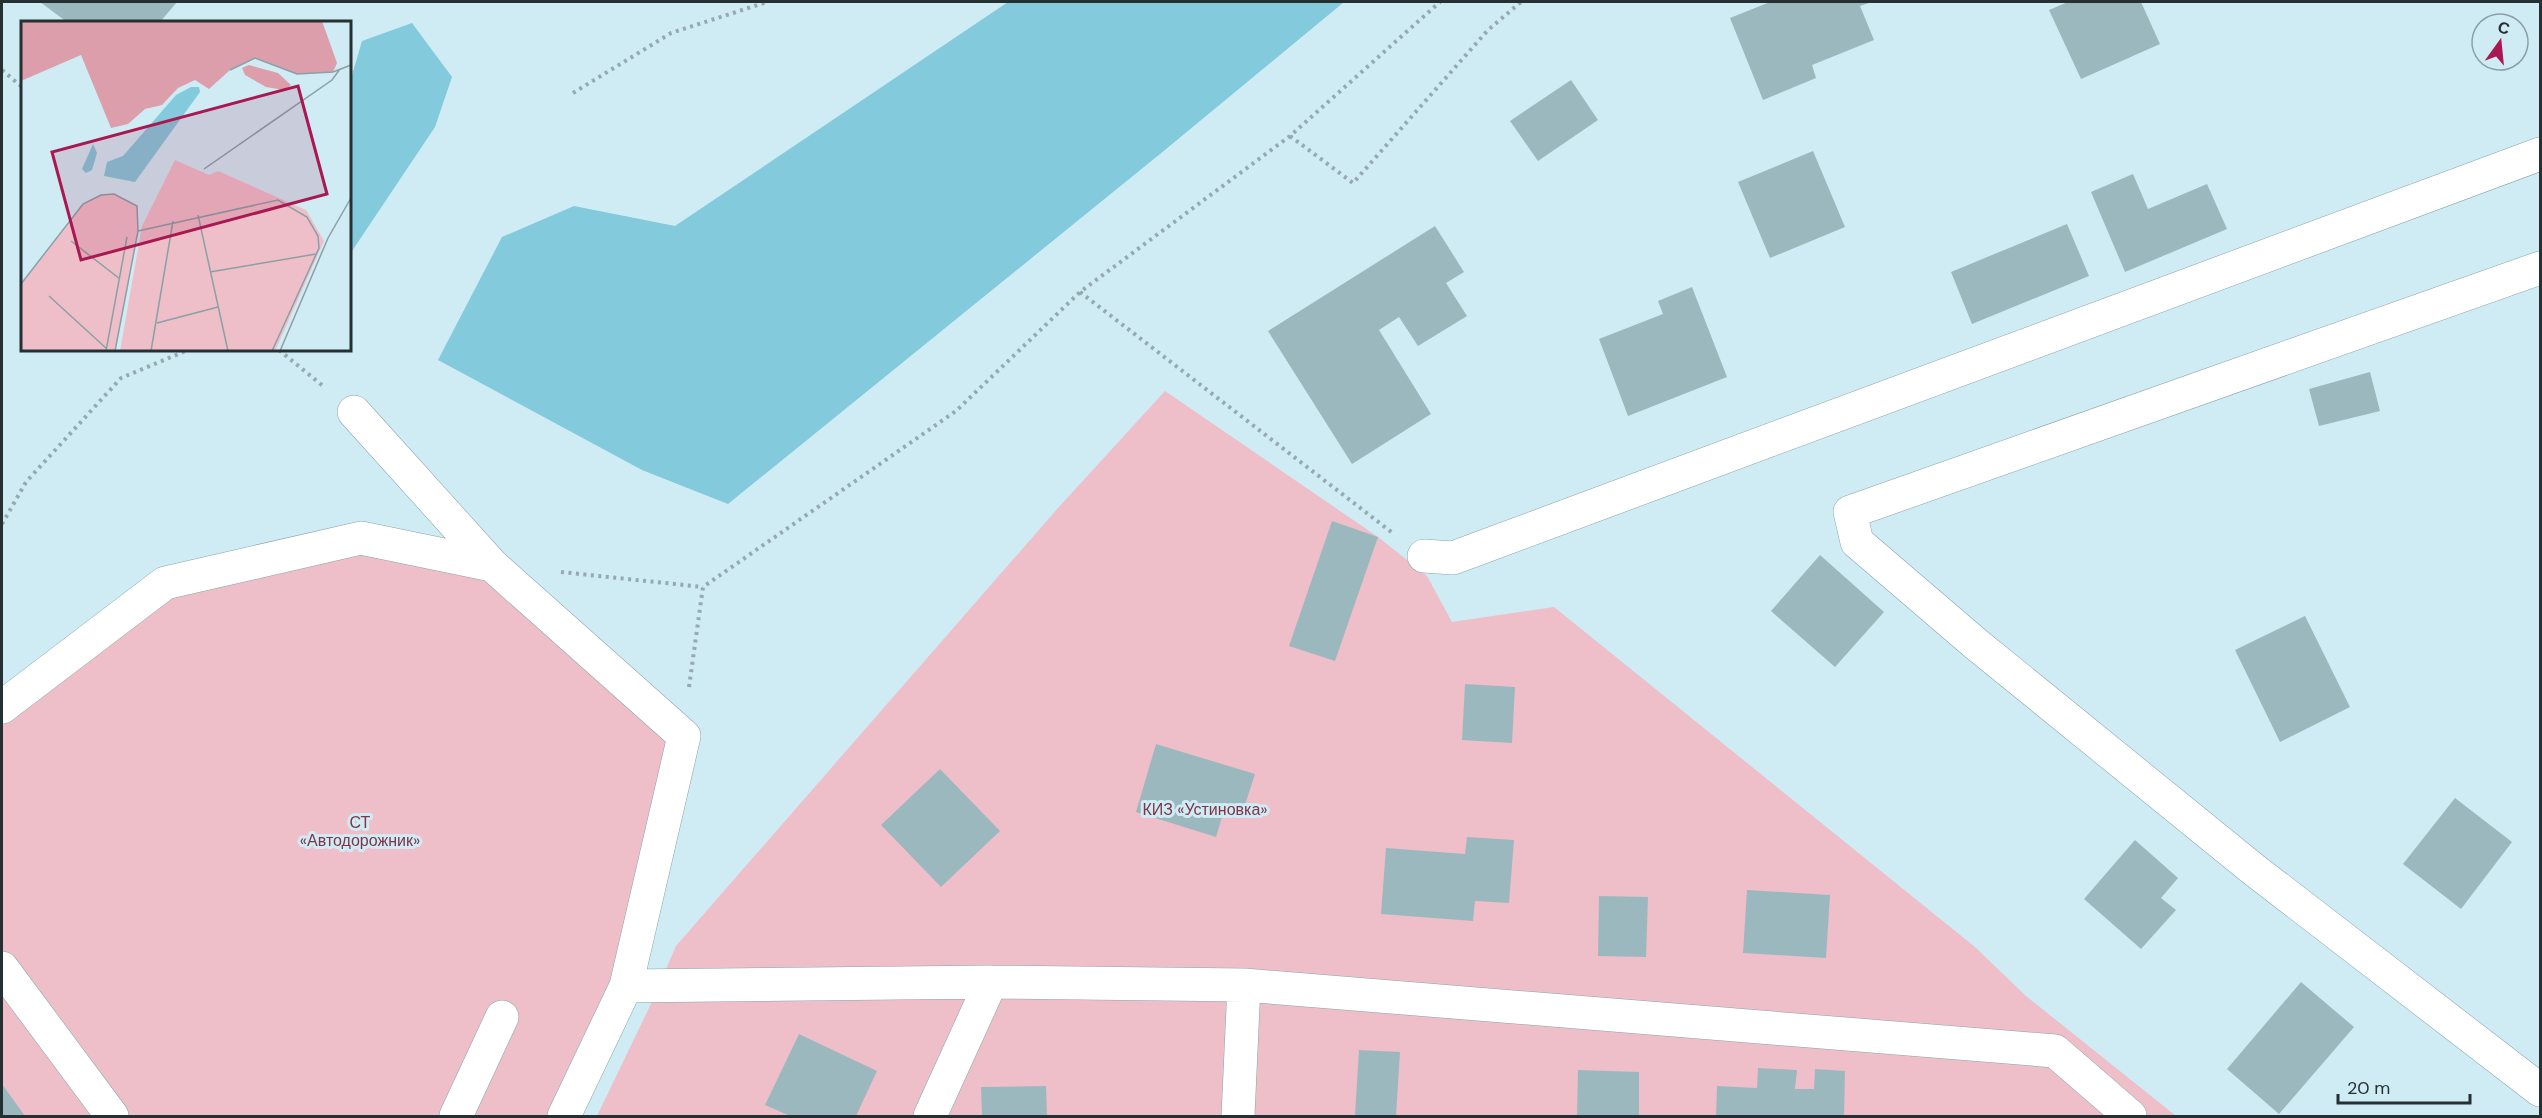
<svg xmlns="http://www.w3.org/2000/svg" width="2542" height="1118" viewBox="0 0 2542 1118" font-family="'DM Sans',sans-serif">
<rect width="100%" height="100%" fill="#cfebf3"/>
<path fill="#eebfc8" d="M1165 391 1378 537 1427 576 1452 622 1554 607 1975 947 2026 996 2176 1116H597L649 1008 676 946 1058 508Z
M361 538 492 565 684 736 634 958 564 1116H2V709L165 583Z"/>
<path fill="#82cadc" d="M1008 2H1344L1160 154 728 504 642 470 438 360 502 237 574 206 675 226Z
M412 23 452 77 435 127 350 254V82L362 41Z"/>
<path fill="#9cb8bf" d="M40 2H177L160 22H67Z
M1770 2H1872L1860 6 1874 40 1812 65 1816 78 1763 100 1730 18Z
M2068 2H2141L2160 44 2081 79 2049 10Z
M1571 80 1598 120 1538 161 1510 121Z
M1813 151 1845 227 1770 258 1738 182Z
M2133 174 2148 209 2207 184 2227 229 2125 272 2091 192Z
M2067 224 2089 276 1972 324 1951 272Z
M1435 226 1464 272 1446 283 1467 316 1418 346 1399 317 1379 330 1431 414 1352 464 1268 331Z
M1692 287 1727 377 1628 416 1599 339 1663 314 1658 301Z
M2370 372 2380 411 2319 426 2309 389Z
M1332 521 1378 537 1335 661 1289 646Z
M1820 555 1884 612 1835 667 1771 611Z
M2305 616 2350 707 2280 742 2235 650Z
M1465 684 1515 687 1512 743 1462 740Z
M1156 744 1255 774 1244 808 1226 804 1216 837 1136 812Z
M940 769 1000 831 941 887 881 825Z
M2455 798 2512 842 2461 909 2403 864Z
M1467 837 1514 840 1509 903 1475 901 1473 921 1381 914 1386 848 1465 854Z
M2135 840 2178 878 2161 898 2176 910 2141 949 2084 899Z
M1747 890 1830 895 1826 958 1743 953Z
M1599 896 1648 897 1646 957 1598 956Z
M2301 982 2354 1027 2279 1114 2227 1069Z
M799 1034 877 1071 856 1116H790L765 1105Z
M1359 1050 1400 1052 1396 1116 1355 1115Z
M1758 1068 1797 1070 1795 1089H1814L1815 1069 1845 1071 1844 1116H1716L1717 1086 1757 1088Z
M1578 1070 1639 1072V1116H1577Z
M2 1084 25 1116H2Z
M1046 1086 1047 1116H982L981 1087Z"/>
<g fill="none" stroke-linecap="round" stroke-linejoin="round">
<defs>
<path id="minor" d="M2540 268 1850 512 1857 542 1976 644 2253 869 2540 1090
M354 412 492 565
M1424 556 1453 558 2540 154
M2 707 165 583 361 538 492 565 684 736 626 986 564 1116
M2 968 112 1116
M626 986 991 982 1244 985 2055 1051 2130 1116
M456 1116 502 1017
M930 1116 991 982
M1238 1116 1244 985"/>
</defs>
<use href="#minor" stroke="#89a4ab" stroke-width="34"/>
<path stroke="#94aab0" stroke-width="4" stroke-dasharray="3 4.5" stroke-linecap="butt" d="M2 70 22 87
M573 93 671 33 767 2
M1290 136 1353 183 1488 30 1521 2
M1080 292 1394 534
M279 350 323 386
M2 524 26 482 121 378 188 350
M561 572 703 587
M689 687 703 587 956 411 1080 292 1290 136 1440 2"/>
<use href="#minor" stroke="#fff" stroke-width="33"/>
</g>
<g text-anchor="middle" stroke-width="6" stroke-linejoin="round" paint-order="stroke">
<g font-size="16" fill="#7f3449" stroke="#cfebf3">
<text x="1205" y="815">КИЗ «Устиновка»</text>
<text x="360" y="828">СТ<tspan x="360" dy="18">«Автодорожник»</tspan></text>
</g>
</g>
<g transform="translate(21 21)">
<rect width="330" height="330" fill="#cfebf3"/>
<path d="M154 139 188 154 197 150 285 189 303 220 254 330H99L121 205ZM93 173 116 185 117 210 94 330H0V264L62 183 80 174Z" fill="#eebfc8"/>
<path d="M0 0H301L316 42 312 51 276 53 234 37 209 49 188 68 174 59 157 67 141 84 124 88 107 103 90 107 60 34 0 60ZM228 44 257 52 270 64 263 69 245 66 224 54 221 47Z" fill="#dd9eac"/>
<path d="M170 66H178L179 71 114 161 83 155 86 141 102 135 155 74ZM72 123 76 132 71 149 65 152 61 148Z" fill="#82cadc"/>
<path fill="none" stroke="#8ba0a6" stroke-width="1.5" d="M209 49 234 37 276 53 312 51 330 44M183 148 311 59 319 48M177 194 207 330M117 210 257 179 286 196 297 215 298 227 251 330M50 220 99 258M189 251 295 233M0 263 62 183 80 174 93 173 116 185 117 210 94 330M28 275 86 328M136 302 197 286M85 330 106 216M130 330 152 200M259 330 307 217 330 177"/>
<path fill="#a91851" fill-opacity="0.15" stroke="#a91851" stroke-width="3" d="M277 65 306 173 60 239 31 131Z"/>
<rect width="330" height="330" fill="none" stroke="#253033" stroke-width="3"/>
</g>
<rect width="2542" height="1118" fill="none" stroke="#253033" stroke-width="6"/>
<g transform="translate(2500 42) rotate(15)"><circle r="28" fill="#cfebf3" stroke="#8ba0a6" stroke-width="1.5"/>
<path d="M0-4.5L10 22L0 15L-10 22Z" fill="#a91851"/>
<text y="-9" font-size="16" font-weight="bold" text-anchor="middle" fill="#253033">С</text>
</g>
<path d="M2338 1094v9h132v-9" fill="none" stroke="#253033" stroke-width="3"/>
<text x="2347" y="1094" font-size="18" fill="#253033" stroke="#cfebf3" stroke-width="4.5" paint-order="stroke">20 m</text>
</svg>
